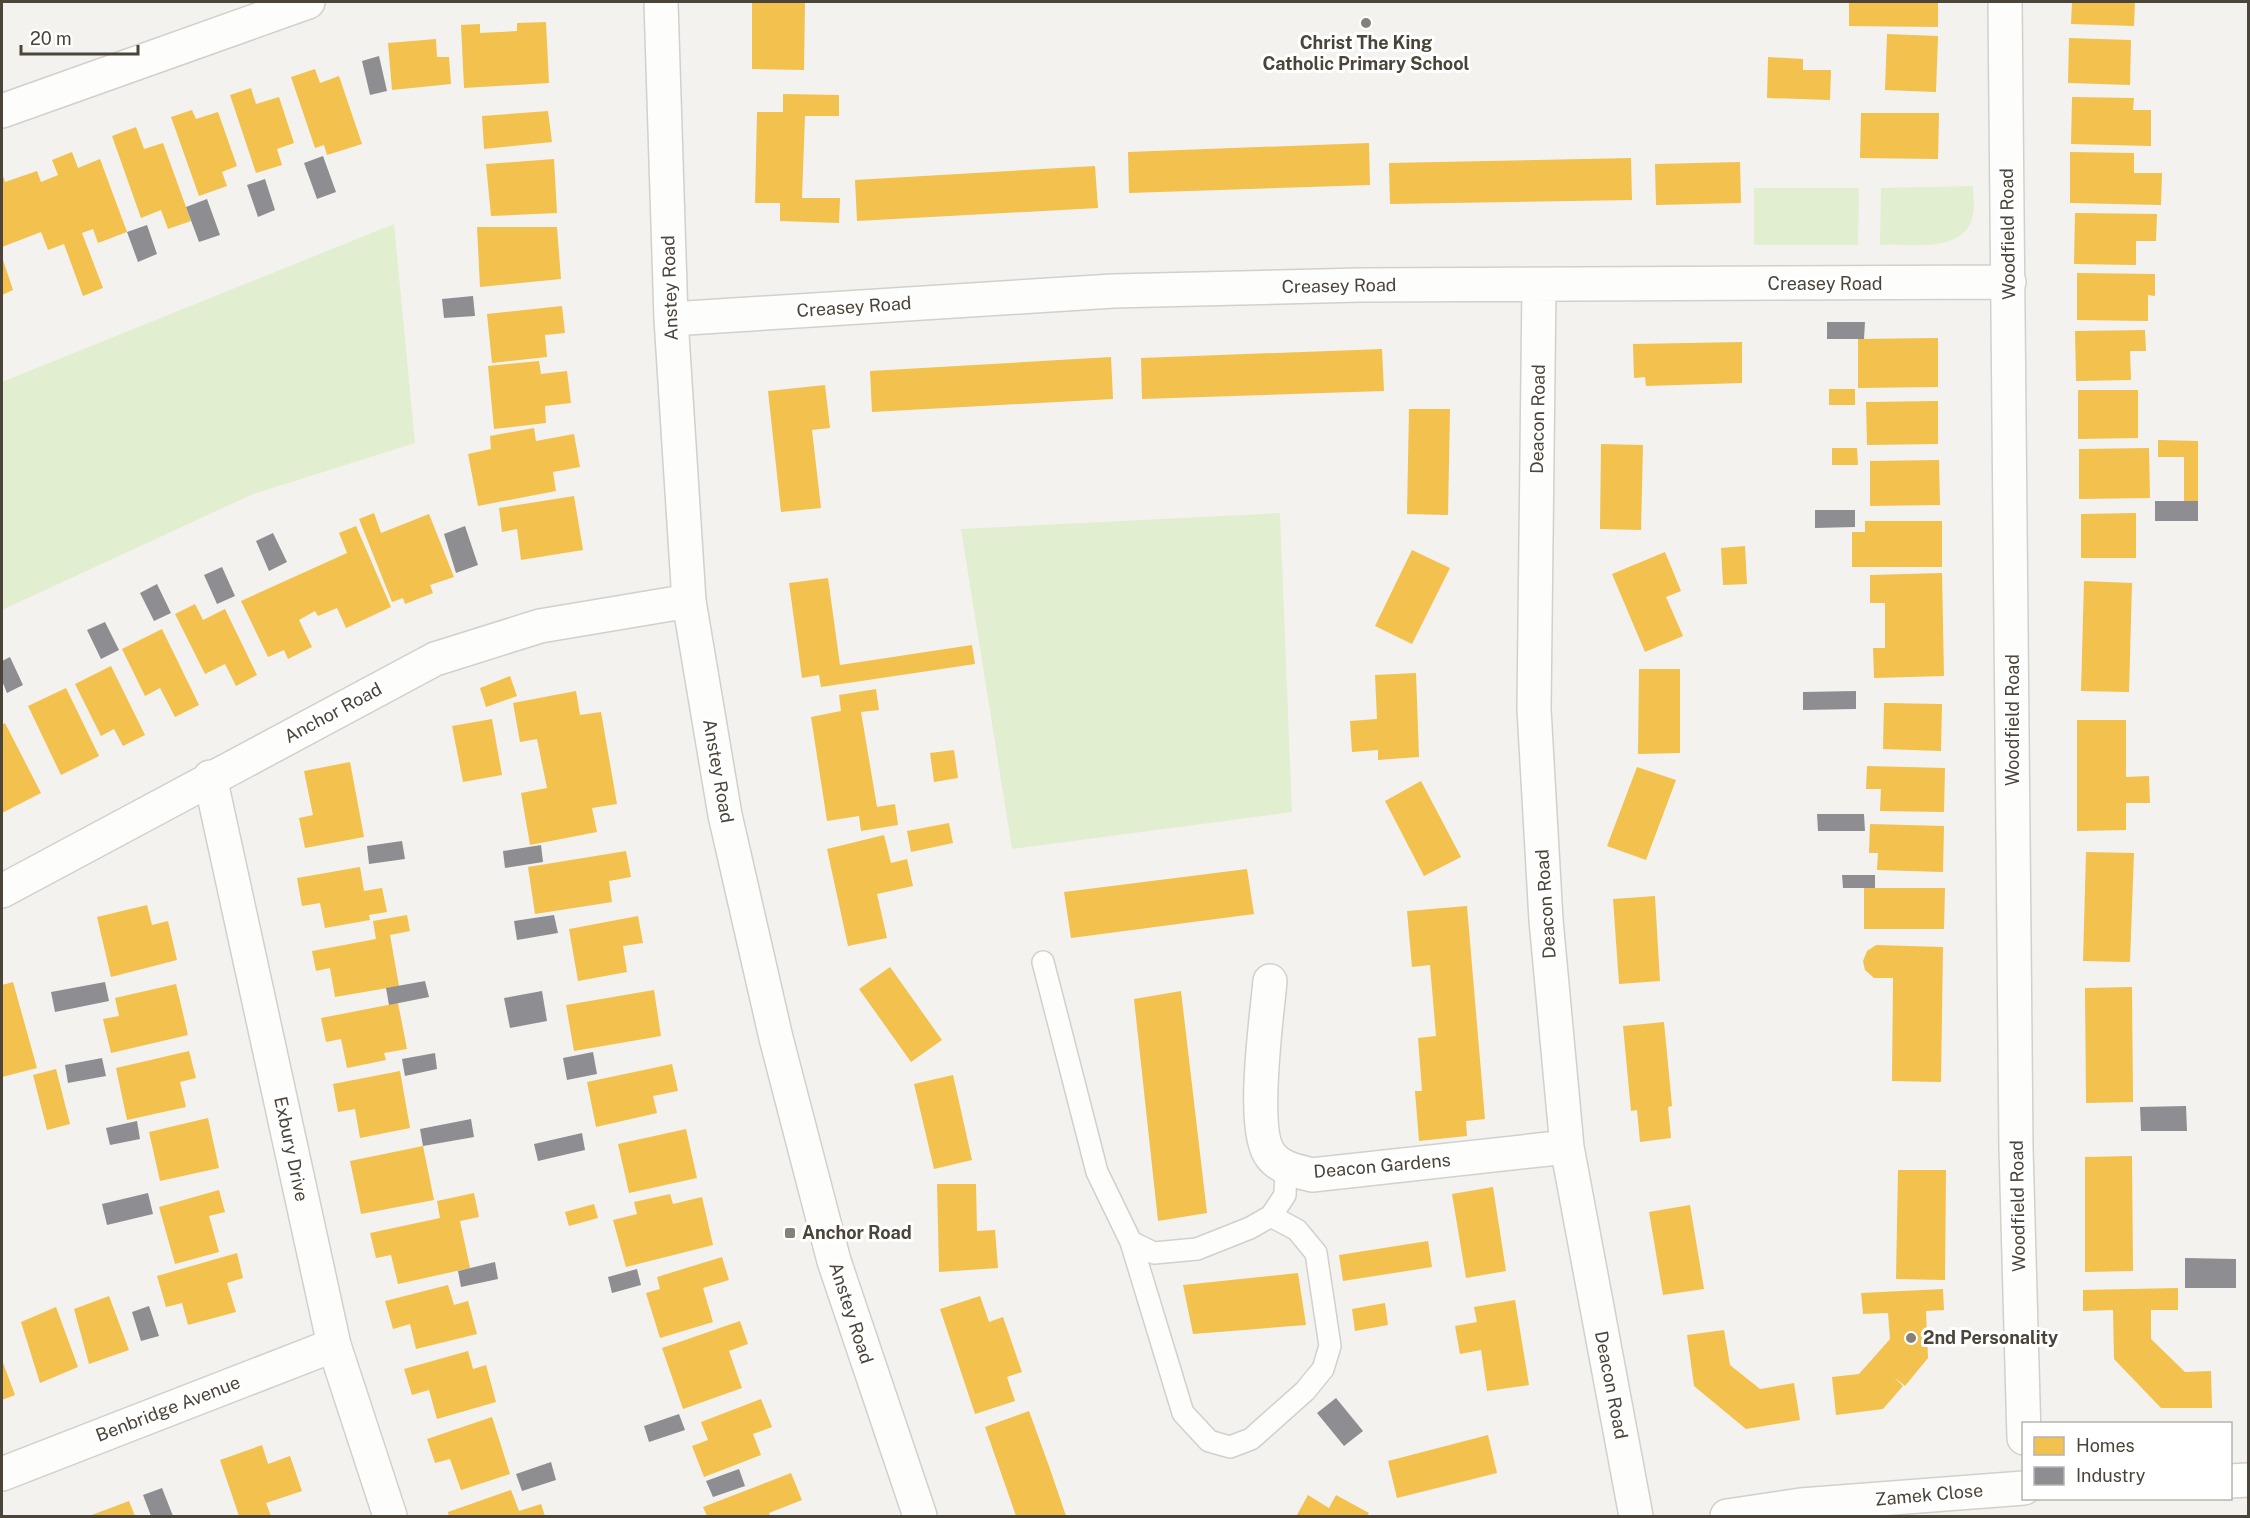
<svg xmlns="http://www.w3.org/2000/svg" width="2250" height="1518" viewBox="0 0 2250 1518" font-family="'Public Sans',sans-serif">
<rect width="100%" height="100%" fill="#f4f2ee"/>
<path fill="#e1eecf" d="M1973 186C1973 195 1975 206 1973 215 1965 255 1910 243 1880 245L1881 188Z
M1754 188H1859L1858 245H1754Z
M394 224 415 443 253 494 2 610V382Z
M1280 513 1292 812 1012 849 961 529Z"/>
<path fill="#f2c14e" d="M752 2H805L804 70 752 69Z
M1849 2H1938V27L1849 26Z
M2072 2H2135L2134 26 2071 24Z
M546 22 549 83 464 88 461 25 480 24V33L517 31V23Z
M1887 34 1938 36 1936 92 1885 90Z
M2069 38 2131 40 2130 85 2068 83Z
M436 39 437 57H449L451 84 392 90 388 43Z
M1768 57 1803 59V70H1831L1830 100 1767 98Z
M315 69 320 83 339 76 362 144 327 155 324 145 315 148 291 77Z
M251 88 256 104 279 97 294 143 277 149 282 165 256 173 230 95Z
M783 94 839 95V116H805L802 198H840L839 223 780 221V203H755L757 112H783Z
M2072 97 2134 98 2133 110H2151V146L2071 144Z
M192 110 196 119 218 112 237 166 222 172 227 186 199 196 171 117Z
M548 111 552 142 484 149 482 116Z
M1861 113H1939L1938 159 1860 158Z
M136 127 144 149 163 143 191 221 168 229 161 210 141 218 112 136Z
M1369 143 1370 185 1129 193 1128 152Z
M72 152 78 168 100 159 127 232 98 243 93 229 82 233 103 288 83 296 64 244 48 250 41 232 2 247V173L5 182 37 171 41 182 58 175 52 160Z
M2070 152 2134 153V173H2162L2161 205 2070 203Z
M1631 158 1632 200 1390 204 1389 163Z
M554 159 557 213 491 216 486 164Z
M1740 162 1741 203 1656 205 1655 164Z
M1095 166 1098 208 857 221 855 180Z
M2075 213 2157 214 2156 241H2136V265L2074 264Z
M477 227H557L561 279 480 287Z
M2 257 13 290 2 295Z
M2077 273 2155 274V296L2148 295V321L2077 320Z
M562 306 565 333 545 335 547 357 492 363 487 314Z
M2145 330 2146 351H2130L2131 380 2076 381 2075 331Z
M1938 338V387L1858 388V339Z
M1742 342V383L1646 386 1645 377 1634 378 1633 344Z
M1382 349 1384 391 1142 399 1141 358Z
M1111 357 1113 399 872 412 870 371Z
M539 361 541 374 567 371 571 403 545 406 546 423 494 429 488 366Z
M825 385 830 428 812 430 821 508 781 512 768 391Z
M1829 389H1855V405H1829Z
M2078 390H2138V438L2078 439Z
M1938 401V444L1867 445 1866 402Z
M1409 409H1450L1448 515 1407 514Z
M534 428 536 441 574 434 580 467 553 472 556 491 478 506 468 454 491 449 490 436Z
M2158 440 2198 441V501H2184V457H2158Z
M1601 444 1643 445 1641 530 1600 529Z
M1832 448H1857L1858 465H1832Z
M2149 448 2150 498 2079 499V449Z
M1939 460 1940 505 1870 506V461Z
M574 496 583 550 521 560 517 529 502 532 499 508Z
M374 513 381 533 429 514 454 577 430 585 433 593 405 604 403 598 392 602 359 519Z
M2136 513V558H2081V514Z
M1865 521H1942V567H1852V532H1865Z
M356 526 391 607 346 628 337 608 318 616 315 611 299 620 312 647 288 659 284 650 268 657 241 601 347 553 339 533Z
M1745 546 1747 584 1723 585 1721 548Z
M1412 550 1450 568 1412 644 1375 626Z
M1665 552 1681 591 1666 597 1683 636 1645 652 1612 574Z
M1942 573 1944 676 1874 678 1873 648H1885V603H1870V575Z
M828 578 840 665 972 645 975 664 821 687 819 675 802 678 789 583Z
M2084 581 2132 583 2129 692 2081 691Z
M195 604 203 620 225 609 257 675 236 686 225 664 205 674 175 614Z
M162 629 199 705 175 717 160 688 145 696 122 649Z
M111 666 145 735 123 746 114 729 101 736 75 684Z
M1639 669H1680V753L1638 754Z
M1416 673 1419 757 1378 760V750L1352 752 1350 721 1377 719 1375 675Z
M510 676 517 696 486 707 480 688Z
M66 688 99 756 61 775 28 706Z
M876 689 879 710 861 712 877 807 895 804 898 825 861 831 859 816 827 821 811 717 841 711 839 695Z
M576 691 580 715 601 712 617 804 592 808 597 832 530 845 521 793 547 788 537 739 520 742 513 703Z
M1884 703 1942 704 1941 751 1883 749Z
M492 719 502 775 463 782 452 726Z
M2077 720H2126V777L2149 776 2150 803H2126V830L2077 831Z
M5 723 41 793 2 813V725Z
M954 750 958 778 934 782 930 753Z
M350 762 364 837 305 848 299 818 313 815 304 771Z
M1867 766 1945 768 1944 812 1880 811 1881 789H1866Z
M1637 767 1676 780 1646 860 1607 846Z
M1421 781 1461 857 1424 876 1385 801Z
M949 823 953 843 911 852 907 831Z
M1870 824 1944 826 1943 872 1877 870 1878 853H1869Z
M884 835 891 863 907 859 913 886 877 894 887 938 848 946 827 849Z
M626 851 631 877 609 881 612 902 535 914 528 867Z
M2086 852 2134 853 2130 962 2083 961Z
M360 867 364 891 382 888 387 912 369 915 370 920 325 928 320 903 302 906 297 878Z
M1247 869 1254 914 1071 938 1064 892Z
M1864 888H1945L1944 929H1864Z
M1655 896 1660 981 1619 984 1613 899Z
M147 905 152 925 168 921 177 960 111 977 97 917Z
M1467 906 1485 1119 1466 1121 1467 1136 1419 1141 1415 1091H1422L1418 1038 1436 1036 1430 965 1412 967 1407 911Z
M407 915 410 931 390 935 399 986 335 997 330 968 316 971 312 951 376 939 373 921Z
M638 916 643 943 623 946 627 972 578 981 569 929Z
M1876 945 1943 947 1941 1082 1892 1081 1893 978H1874L1865 970 1863 961 1867 951Z
M890 967 942 1040 911 1062 859 989Z
M13 982 37 1068 2 1077V985Z
M176 984 188 1035 111 1053 103 1019 119 1016 115 998Z
M2132 987 2133 1102 2086 1103 2085 988Z
M654 990 661 1036 574 1051 566 1005Z
M1181 991 1207 1213 1158 1221 1134 999Z
M398 1003 407 1049 384 1053 386 1060 347 1068 341 1039 326 1042 321 1018Z
M1664 1022 1672 1106 1668 1107 1671 1138 1640 1142 1637 1110 1631 1111 1623 1026Z
M189 1051 196 1078 180 1082 186 1107 127 1120 116 1068Z
M672 1064 678 1091 653 1096 657 1113 596 1127 587 1082Z
M56 1069 70 1124 47 1130 33 1075Z
M400 1071 410 1128 360 1138 355 1109 338 1112 333 1084Z
M953 1075 972 1160 934 1169 914 1084Z
M208 1118 219 1168 160 1181 149 1132Z
M686 1129 697 1178 629 1193 618 1144Z
M423 1146 434 1200 361 1214 350 1161Z
M2132 1156 2133 1271 2085 1272V1157Z
M1898 1170H1946L1945 1280 1896 1279Z
M937 1184H976L977 1231 995 1230 998 1268 939 1272Z
M1493 1187 1506 1271 1466 1278 1452 1194Z
M219 1190 225 1212 209 1216 219 1252 175 1264 159 1207Z
M474 1193 479 1217 460 1221 470 1268 398 1284 391 1255 376 1258 370 1233 440 1218 437 1201Z
M670 1194 673 1204 702 1197 713 1245 626 1267 613 1220 637 1214 634 1202Z
M594 1204 598 1218 569 1226 565 1212Z
M1690 1205 1704 1289 1663 1295 1649 1212Z
M1428 1241 1432 1267 1343 1281 1339 1255Z
M237 1253 243 1278 227 1283 236 1312 188 1325 182 1303 166 1307 157 1276Z
M722 1257 729 1280 703 1288 713 1322 660 1338 646 1293 660 1289 657 1277Z
M1298 1273 1306 1325 1193 1334 1183 1285Z
M448 1285 454 1305 468 1301 477 1334 416 1349 410 1324 393 1329 385 1301Z
M2178 1288V1310H2151V1339L2185 1372 2211 1371 2212 1408H2161L2114 1359 2113 1310 2083 1311V1290Z
M1943 1289 1944 1310 1926 1311 1928 1358 1905 1386 1894 1377 1903 1386 1883 1409 1836 1415 1832 1377 1859 1374 1890 1339 1888 1313 1863 1314 1861 1293Z
M109 1296 129 1350 89 1364 74 1309Z
M980 1296 989 1322 1003 1317 1022 1372 1007 1377 1015 1401 975 1414 940 1309Z
M1515 1300 1529 1385 1487 1391 1481 1350 1460 1354 1455 1326 1477 1322 1474 1307Z
M1385 1303 1388 1325 1355 1331 1352 1309Z
M56 1307 78 1367 40 1383 21 1322Z
M740 1321 748 1344 729 1351 742 1388 683 1409 662 1348Z
M1724 1330 1730 1365 1760 1389 1794 1383 1800 1420 1746 1429 1694 1386 1687 1335Z
M468 1351 473 1369 486 1365 496 1402 437 1419 429 1390 412 1395 404 1369Z
M2 1360 15 1395 2 1400Z
M761 1399 772 1427 753 1434 761 1455 704 1477 692 1446 708 1440 701 1422Z
M1029 1411 1050 1469 1066 1516H1016L985 1427Z
M492 1417 510 1474 461 1490 450 1459 435 1463 427 1439Z
M1488 1435 1497 1473 1397 1498 1388 1461Z
M262 1445 268 1464 290 1456 302 1491 266 1503 271 1516H239L220 1460Z
M791 1473 802 1500 769 1513 770 1516H707L703 1507Z
M511 1490 519 1511 541 1504 545 1516H449L448 1512Z
M1308 1495 1329 1508 1336 1495 1369 1513 1367 1516H1299L1297 1515Z
M129 1501 135 1516H89Z"/>
<path fill="#8d8d92" d="M379 56 387 91 370 95 362 61Z
M323 156 336 192 317 199 304 163Z
M265 179 275 210 258 217 247 185Z
M207 199 220 235 199 242 186 207Z
M147 225 157 254 138 262 127 232Z
M473 296 475 316 444 318 442 299Z
M1827 322H1865L1864 339H1827Z
M2155 501H2198V521H2155Z
M1815 510H1855V527L1815 528Z
M465 526 478 565 456 573 444 534Z
M273 533 287 562 269 571 256 541Z
M222 567 235 596 217 604 204 575Z
M157 584 171 613 154 621 140 593Z
M105 622 119 650 101 659 87 630Z
M10 657 23 685 7 693 2 681V661Z
M1856 691V709L1803 710V692Z
M1817 814H1864L1865 831H1818Z
M402 841 405 859 369 864 367 846Z
M541 845 543 862 505 868 503 851Z
M1842 875H1875V888H1843Z
M554 915 558 933 517 940 514 921Z
M425 981 429 997 389 1005 386 988Z
M105 982 109 1001 55 1012 51 992Z
M542 991 547 1021 510 1028 504 998Z
M593 1052 597 1074 567 1080 563 1058Z
M435 1053 437 1069 405 1076 402 1059Z
M102 1058 106 1076 68 1083 65 1065Z
M2186 1106 2187 1131H2141L2140 1107Z
M471 1119 474 1137 423 1146 420 1129Z
M137 1121 140 1139 110 1145 106 1128Z
M582 1133 585 1150 538 1161 534 1144Z
M148 1193 153 1214 107 1225 102 1204Z
M2185 1258 2236 1259V1288H2185Z
M495 1262 498 1279 461 1287 458 1271Z
M637 1269 641 1285 612 1293 608 1277Z
M149 1306 159 1336 141 1341 132 1312Z
M1336 1398 1363 1431 1344 1446 1317 1413Z
M679 1414 685 1430 649 1442 644 1426Z
M551 1462 556 1480 522 1491 516 1474Z
M739 1469 745 1486 713 1497 706 1481Z
M162 1488 173 1516H151L143 1495Z"/>
<g fill="none" stroke-linecap="round" stroke-linejoin="round">
<defs>
<path id="service" d="M1043 962 1097 1172 1131 1242 1154 1253 1197 1249 1250 1228 1271 1216 1285 1195 1286 1168
M1131 1242 1183 1413 1209 1441 1230 1447 1251 1439 1305 1391 1323 1369 1330 1346 1316 1253 1297 1230 1271 1216"/>
<path id="minor" d="M661 2 671 319 689 601 725 815 776 1038 834 1261 920 1516
M2005 2 2016 1148 2024 1438
M2 111 308 2
M1539 285 1534 709 1546 920 1567 1147 1636 1516
M671 319 1113 291 1360 285 2009 282
M210 777 334 1345 390 1516
M2 891 435 659 540 626 689 601
M1270 981C1267 1016 1250 1131 1271 1156 1281 1169 1298 1171 1312 1175L1567 1147
M2 1474 334 1345
M2230 1481 2248 1480
M1727 1516 1801 1505 2024 1488"/>
</defs>
<use href="#service" stroke="#d2d0cb" stroke-width="24"/>
<use href="#minor" stroke="#d2d0cb" stroke-width="36"/>
<use href="#service" stroke="#fdfdfc" stroke-width="21"/>
<use href="#minor" stroke="#fdfdfc" stroke-width="33"/>
</g>
<g fill="#868178" stroke="#fff" stroke-width="2">
<circle cx="1366" cy="23" r="6"/>
<rect x="784" y="1227" width="12" height="12" rx="3"/>
<circle cx="1911" cy="1338" r="6"/>
</g>
<g text-anchor="middle" stroke-width="6" stroke-linejoin="round" paint-order="stroke">
<g font-size="18" font-weight="bold" fill="#4b4439" stroke="#fff" text-anchor="start">
<text x="1366" y="49" text-anchor="middle">Christ The King<tspan x="1366" dy="21">Catholic Primary School</tspan></text>
<text x="802" y="1239">Anchor Road</text>
<text x="1923" y="1344">2nd Personality</text>
</g>
<g font-size="18" fill="#4b4439" stroke="#fff">
<text transform="translate(2008 234) rotate(-91)" y="6">Woodfield Road</text>
<text x="1825" y="290">Creasey Road</text>
<text transform="translate(1339 286) rotate(-1)" y="6">Creasey Road</text>
<text transform="translate(670 288) rotate(-92)" y="6">Anstey Road</text>
<text transform="translate(854 307) rotate(-4)" y="6">Creasey Road</text>
<text transform="translate(1538 419) rotate(-89)" y="6">Deacon Road</text>
<text transform="translate(333 713) rotate(-28)" y="6">Anchor Road</text>
<text transform="translate(2013 720) rotate(-90)" y="6">Woodfield Road</text>
<text transform="translate(718 771) rotate(80)" y="6">Anstey Road</text>
<text transform="translate(1546 904) rotate(-94)" y="6">Deacon Road</text>
<text transform="translate(291 1149) rotate(78)" y="6">Exbury Drive</text>
<text transform="translate(1382 1166) rotate(-5)" y="6">Deacon Gardens</text>
<text transform="translate(2018 1206) rotate(-91)" y="6">Woodfield Road</text>
<text transform="translate(851 1313) rotate(72)" y="6">Anstey Road</text>
<text transform="translate(1611 1385) rotate(79)" y="6">Deacon Road</text>
<text transform="translate(168 1409) rotate(-21)" y="6">Benbridge Avenue</text>
<text transform="translate(1929 1495) rotate(-5)" y="6">Zamek Close</text>
</g>
</g>
<rect width="2250" height="1518" fill="none" stroke="#4b4439" stroke-width="6"/>
<rect x="2022" y="1422" width="210" height="78" fill="#ffffff" stroke="#b7b4b0" stroke-width="1.5"/>
<rect x="2034" y="1437" width="30" height="18" fill="#f2c14e" stroke="#b7b4b0" stroke-width="1.5"/>
<text x="2076" y="1452" font-size="18" fill="#4b4439">Homes</text>
<rect x="2034" y="1467" width="30" height="18" fill="#8d8d92" stroke="#b7b4b0" stroke-width="1.5"/>
<text x="2076" y="1482" font-size="18" fill="#4b4439">Industry</text>
<path d="M21 45v9h117v-9" fill="none" stroke="#4b4439" stroke-width="3"/>
<text x="30" y="45" font-size="18" fill="#4b4439" stroke="#ffffff" stroke-width="4.5" paint-order="stroke">20 m</text>
</svg>
